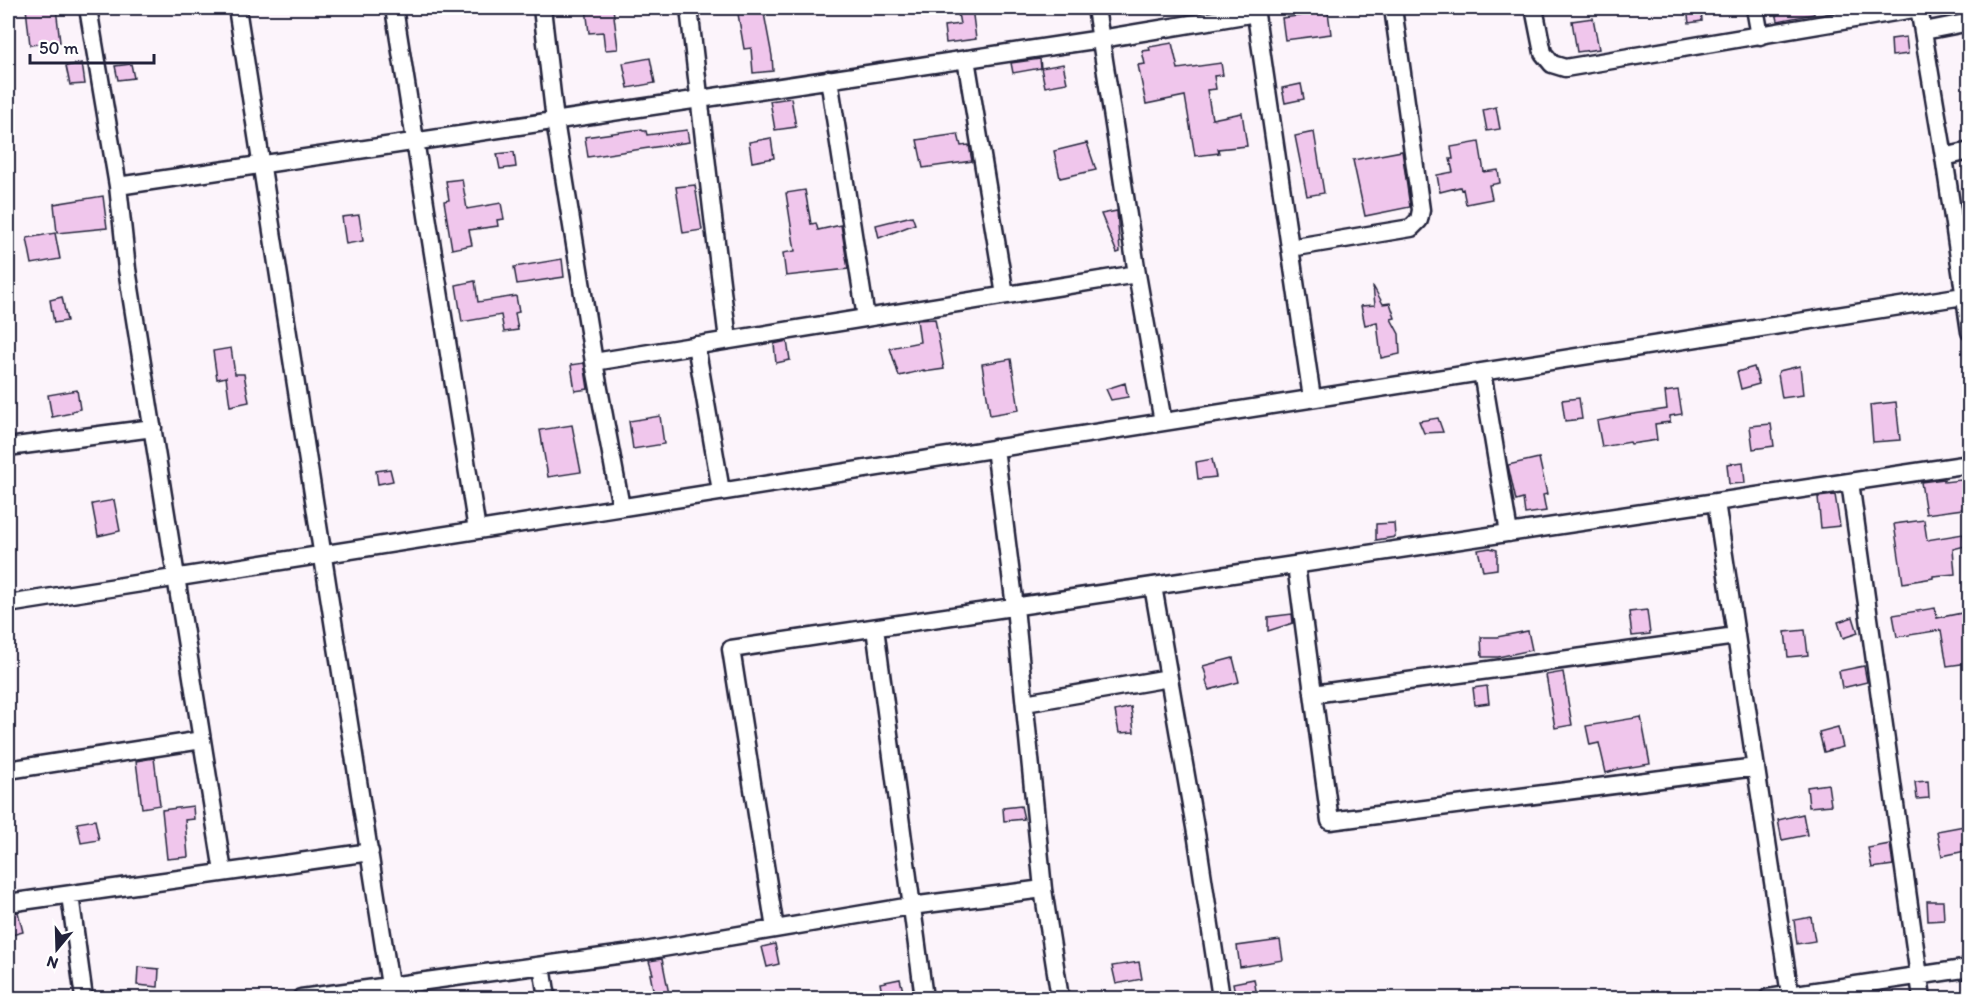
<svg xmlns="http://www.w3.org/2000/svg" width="1977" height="1006" viewBox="0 0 1977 1006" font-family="Itim,sans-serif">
<rect width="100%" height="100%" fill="#fcf4fb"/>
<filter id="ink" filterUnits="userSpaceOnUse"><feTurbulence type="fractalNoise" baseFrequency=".0167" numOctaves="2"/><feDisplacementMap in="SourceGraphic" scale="12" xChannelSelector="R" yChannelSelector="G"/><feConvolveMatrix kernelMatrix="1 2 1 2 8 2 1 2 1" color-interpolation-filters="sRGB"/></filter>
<g filter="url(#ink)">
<path fill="#f0c6ec" stroke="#22223b" stroke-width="1.5" d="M26 8H56L60 42 30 45Z
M586 8H613L618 49 605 50 603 32 589 33Z
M737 8H763L772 56 773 71 753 73 751 48 744 49Z
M957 8H972L976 39 946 43 944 26 960 24Z
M1687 8H1701L1702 21 1689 23Z
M1775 8H1814V14L1778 21Z
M1328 12 1331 34 1285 40 1282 18Z
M1593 18 1599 49 1577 52 1572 21Z
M1906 37 1908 54 1892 56 1891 39Z
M1172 43 1178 69 1221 63 1223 75 1214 76 1216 89 1207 90 1212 119 1242 113 1247 146 1218 149 1219 153 1195 156 1185 96 1146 104 1138 65 1145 64 1142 51 1150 50 1149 47Z
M650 58 655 83 628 88 623 63Z
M1040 59 1041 68 1013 73 1011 63Z
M82 63 85 84 70 85 66 66Z
M131 64 134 78 118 80 115 66Z
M1063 64 1067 83 1045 87 1041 68Z
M1301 84 1304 99 1285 103 1282 88Z
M791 98 796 127 775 130 770 101Z
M1496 107 1500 129 1487 131 1483 110Z
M642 129 643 131H646L647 135 687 130 689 142 588 157 585 137Z
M1314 132 1324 193 1307 196 1295 136Z
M958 134 961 146 969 145 972 161 923 168 917 140Z
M771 138 774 158 752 162 749 142Z
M1479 142 1484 172 1498 170 1500 183 1489 185 1492 199 1466 204 1463 189 1461 190 1460 187 1440 192 1437 175 1453 172 1450 159H1453L1451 147Z
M1087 143 1096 170 1060 178 1054 151Z
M1402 151 1410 207 1365 216 1353 160Z
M514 152 516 167 500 169 497 154Z
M462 179 467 209 501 203 504 219 497 220 498 226 469 230 472 245 452 249 444 201 449 200 446 181Z
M695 185 702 230 683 233 676 187Z
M805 190 811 224 816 223 818 230 841 225 848 269 786 276 783 253 795 251 786 193Z
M103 196 107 228 57 233 54 204Z
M1117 211 1120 252 1117 253 1101 214Z
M359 215 363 241 346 244 342 217Z
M912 216 915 224 879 238 876 225Z
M55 233 60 259 32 264 27 238Z
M562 259 564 277 517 284 514 267Z
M475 281 478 302 516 296 519 312 515 313 518 330 504 332 501 315 462 322 456 285Z
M1373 286 1383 304 1390 303 1395 318 1391 319 1399 334 1400 354 1381 358 1377 322 1365 325 1361 306 1375 305Z
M62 297 67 321 54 323 50 300Z
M935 319 944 369 924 372V370L899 376 890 348 920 342 917 320Z
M787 341 790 360 776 363 774 344Z
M231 348 235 374H244L249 402 230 406 226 377 217 379 213 351Z
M1011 359 1019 410 990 415 982 364Z
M584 363 588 389 575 391 571 365Z
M1800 366 1803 395 1782 398 1778 374 1779 371Z
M1754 367 1759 384 1741 389 1737 372Z
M1125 383 1128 397 1111 400 1106 389Z
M77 390 80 409 72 411V413L52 417 48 395Z
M1678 390 1682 414 1670 416V422L1655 424 1657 440 1631 444 1630 442 1602 447 1597 421 1627 415 1667 409 1665 392Z
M1579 398 1582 419 1565 421 1562 400Z
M1896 402 1900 440 1873 442 1870 405Z
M660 416 664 444 633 449 629 421Z
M1438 418 1443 432 1424 433 1419 421Z
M1771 424 1774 446 1753 449 1750 426Z
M572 425 581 472 548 477 540 430Z
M1539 458 1547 494 1543 495 1546 511 1525 514 1523 499 1516 501 1508 465Z
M1212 459 1216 477 1198 479 1196 462Z
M1743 462 1745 483 1729 484 1727 464Z
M390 469 393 481 378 484 376 471Z
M1944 479V482L1970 479V508L1926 514 1921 482Z
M1835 495 1840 526 1821 528 1818 497Z
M114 500 120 531 98 536 92 504Z
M1924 520 1927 540 1963 534 1965 546 1953 549 1955 574 1933 576V578L1903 583 1894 524Z
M1394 523 1395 537 1376 540V524Z
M1490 548 1497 550V569L1483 571 1478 550Z
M1935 608 1937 618 1962 613 1966 632 1963 633 1968 663 1947 666 1941 630 1897 637 1893 615Z
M1647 610 1650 634 1632 636 1629 612Z
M1292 614 1293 623 1268 631V617Z
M1853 617 1858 633 1843 638 1838 622Z
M1805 630 1808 655 1788 657 1785 632Z
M1528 631 1532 650 1498 657H1482L1481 637H1497Z
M1233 658 1239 682 1209 690 1206 681 1207 678 1203 666Z
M1864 666 1867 682 1842 688 1839 671Z
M1563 672 1572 725 1555 728 1546 675Z
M1487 686 1489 703 1475 705 1473 688Z
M1131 707 1134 732 1119 733 1115 711Z
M1641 717 1650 764 1619 769 1606 773 1599 743 1590 745 1586 726Z
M1838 727 1843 747 1824 752 1819 732Z
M154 758 160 805 142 808 136 761Z
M1928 781 1929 798 1917 799 1915 782Z
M1828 784 1831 805 1809 807 1807 787Z
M193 806 194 819 185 820 188 857 167 859 162 810Z
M1021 806 1024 819 1004 821 1003 808Z
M1803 814 1807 835 1782 840 1778 820Z
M95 820 99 840 81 843 77 823Z
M1970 825V850L1942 856 1937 831Z
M1890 844 1893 865 1872 868 1868 848Z
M1927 901H1943L1944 920 1928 921Z
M18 912 23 932 8 936V915Z
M1811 917 1815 941 1797 944 1794 920Z
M1280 940 1283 960 1240 967 1237 946Z
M775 944 779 964 767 967 762 947Z
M662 959 670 999H655L650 974H653L649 961Z
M1139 962 1142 979 1116 984 1112 966Z
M138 967 159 969 158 987 137 985Z
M900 979 905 999H883L880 983Z
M1254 979 1257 996 1236 999 1233 983Z"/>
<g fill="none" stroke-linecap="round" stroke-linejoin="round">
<defs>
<path id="minor" d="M88 8 118 186 127 269 223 872
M237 8 392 998
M394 8 477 530
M542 8 555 121 594 362 621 507
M689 8 712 209 728 340
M1096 8 1137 274 1163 422
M1255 8 1312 398
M1534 8 1543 53 1552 64 1565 68 1919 8
M1755 8 1760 36
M1919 8 1944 157 1970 332
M1924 31 1970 22
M966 59 1005 295
M829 79 866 318
M1944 157 1970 151
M118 186 1101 39 1256 13
M1290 248 1411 228 1419 220 1421 210 1393 8
M696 345 721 491
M594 362 1137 274
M1482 372 1509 533
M8 447 153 428
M995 448 1015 607 1043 889 1060 998
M1850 482 1922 998
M1716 502 1790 995
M1296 565 1330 821 1756 767
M1153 586 1197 839 1221 998
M8 604 1970 295
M875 628 924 998
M1313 694 1736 636
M1025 703 1169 678
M8 770 202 740
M70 895 84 998
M8 903 370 852
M775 929 731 649 1970 464
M542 966 547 998
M301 998 639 952 911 906 1043 889
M1768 998 1970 968"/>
</defs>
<use href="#minor" stroke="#22223b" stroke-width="21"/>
<use href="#minor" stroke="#fff" stroke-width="16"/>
</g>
</g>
<rect width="1977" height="1006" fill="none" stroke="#fff" stroke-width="30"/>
<rect x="15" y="15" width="1947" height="976" fill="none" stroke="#22223b" stroke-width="2" filter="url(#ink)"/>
<g transform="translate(57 949) rotate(199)" stroke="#ffffff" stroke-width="4.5" paint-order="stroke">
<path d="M0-4.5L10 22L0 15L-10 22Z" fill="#22223b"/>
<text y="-9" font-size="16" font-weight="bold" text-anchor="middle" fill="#22223b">N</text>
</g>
<path d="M30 54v9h124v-9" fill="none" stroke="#22223b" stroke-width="3"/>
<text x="39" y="54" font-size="18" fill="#22223b" stroke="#ffffff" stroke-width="4.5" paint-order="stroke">50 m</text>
</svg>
